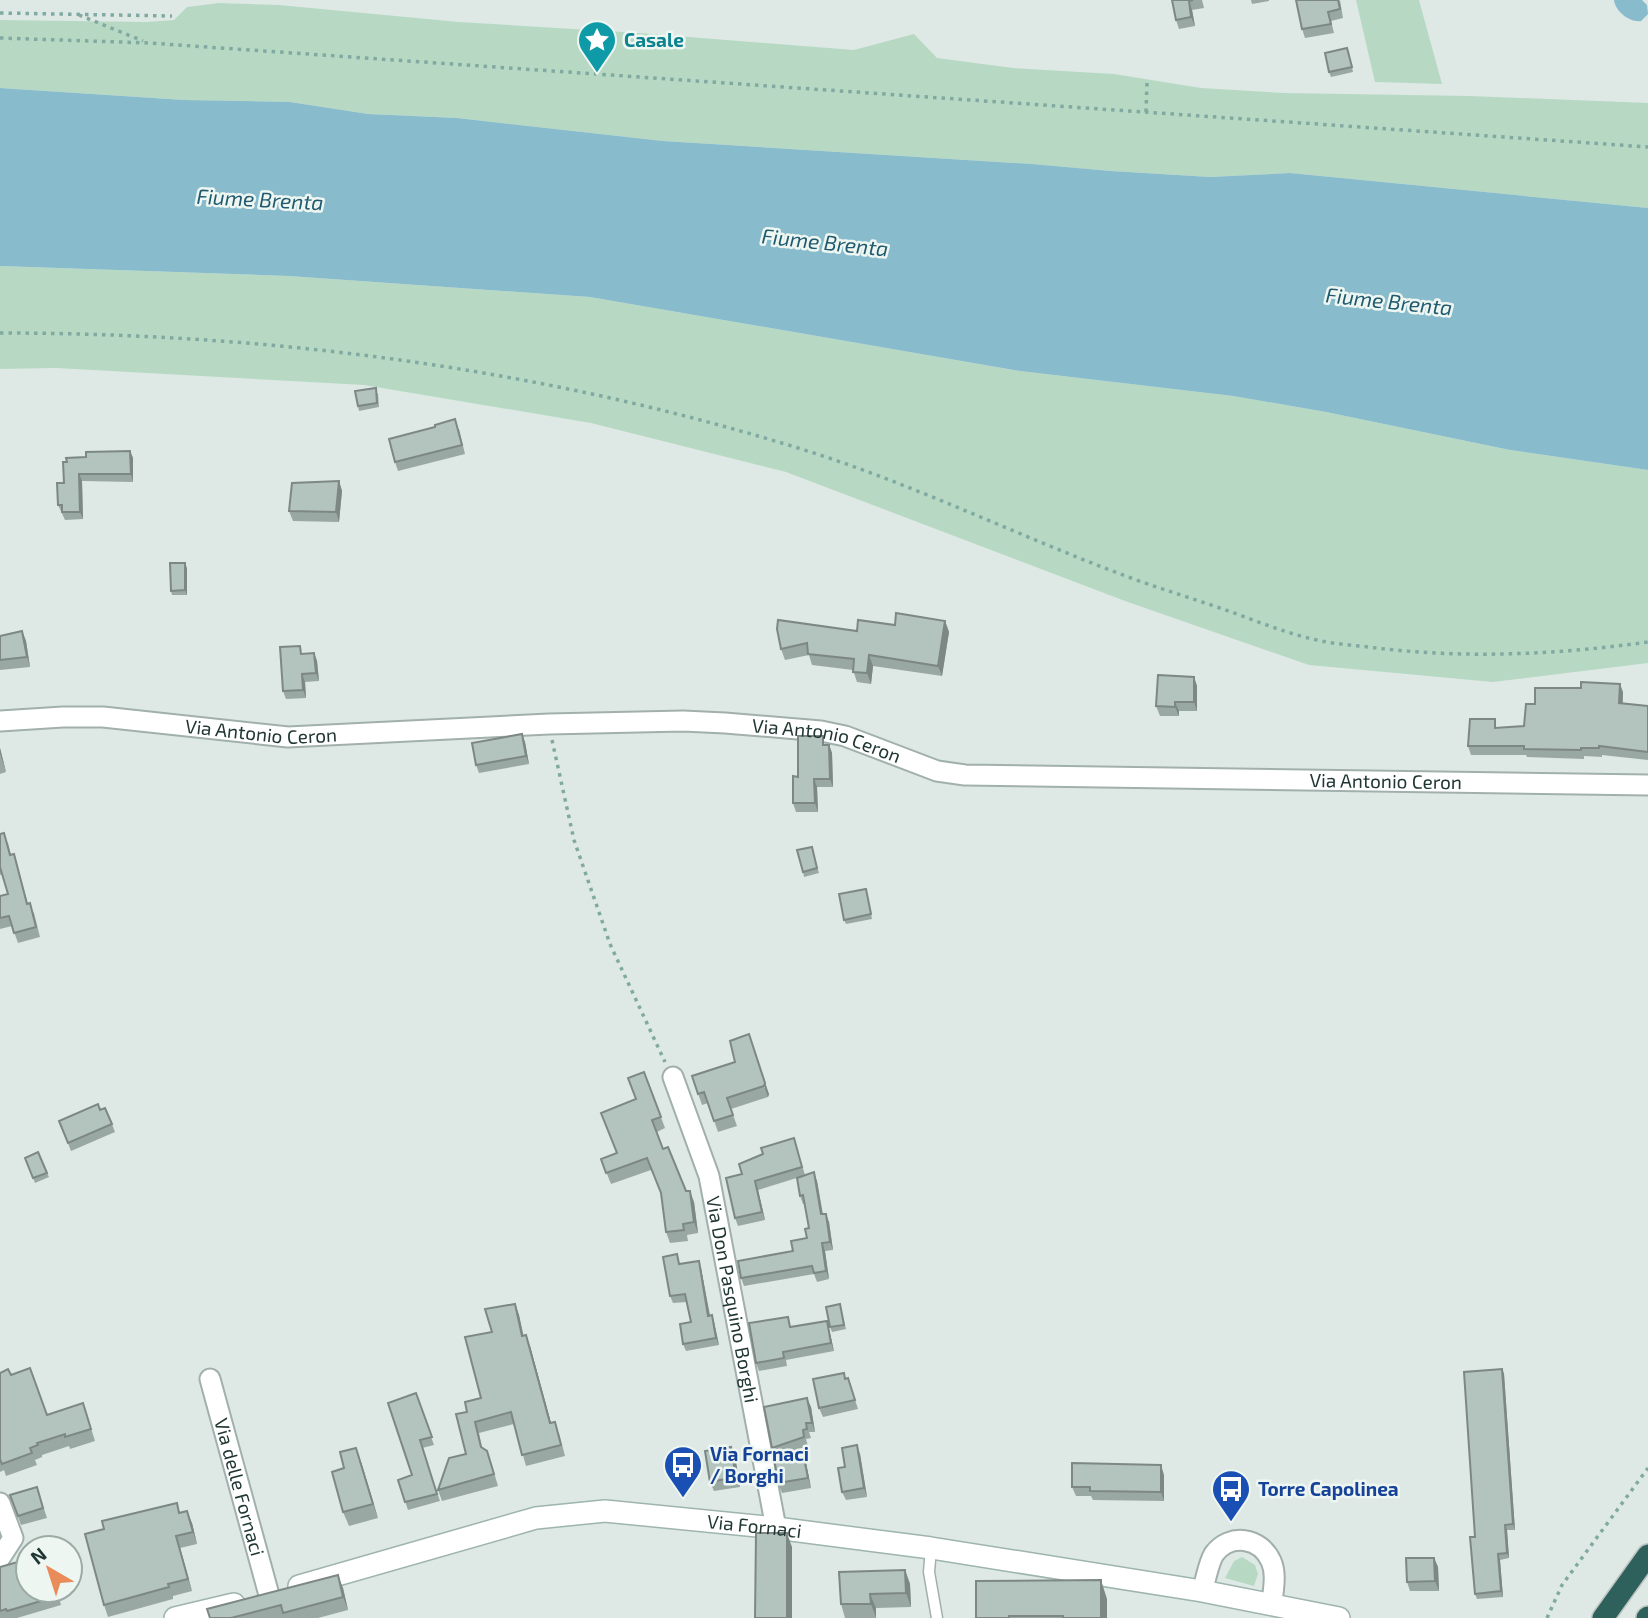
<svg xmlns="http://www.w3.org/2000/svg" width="1648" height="1618" viewBox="0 0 1648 1618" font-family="'Exo 2',sans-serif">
<rect width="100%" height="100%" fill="#dee9e5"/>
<path fill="#b7d9c3" d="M1356 0H1419L1442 84 1375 82Z
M219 3 279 5 459 22 639 33 854 50 914 34 937 58 1013 68 1114 74 1201 88 1284 93 1470 96 1648 103V208L1290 173 1210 177 1111 171 1032 164 663 141 457 118 368 114 290 102 184 100 0 88V20L147 22 174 20 187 7Z
M0 266 289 276 590 297 1020 371 1233 396 1326 412 1510 450 1648 470V663L1493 682 1309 665 1125 601 786 472 591 423 364 385 56 368 0 369Z
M1242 1557 1255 1565 1258 1574 1254 1586 1225 1578 1234 1561Z"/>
<path fill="#8bc" d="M1614 0H1642L1647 5 1648 14 1641 21C1630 23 1615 11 1614 0Z
M0 88 184 100 290 102 368 114 457 118 663 141 1032 164 1111 171 1210 177 1290 173 1648 208V470L1510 450 1326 412 1233 396 1020 371 590 297 289 276 0 266Z"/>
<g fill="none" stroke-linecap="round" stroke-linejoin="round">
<defs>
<path id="lane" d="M931 1548 929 1572 937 1618"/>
<g id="street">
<path id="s1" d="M0 721 63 717H103L288 737 549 724 683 721 725 723 821 731 845 736 937 771 965 775 1648 785"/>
<path id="s2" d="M673 1077 709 1176 776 1528"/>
<path id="s3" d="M210 1379 269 1595"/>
<path d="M0 1503 13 1538 0 1558"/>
<path d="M1202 1591C1206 1580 1208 1564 1214 1554 1230 1533 1260 1537 1271 1561 1277 1574 1273 1590 1272 1604"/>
</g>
<g id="secondary">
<path id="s4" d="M299 1586 536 1518 605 1511 776 1528 931 1548 1202 1591 1339 1618"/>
<path d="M175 1618 234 1604"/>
</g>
<path id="highway" d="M1603 1618 1648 1555
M1647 1618 1648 1617"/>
</defs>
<use href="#lane" stroke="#a1b0ac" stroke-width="13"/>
<use href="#street" stroke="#a1b0ac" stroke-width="23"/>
<use href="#secondary" stroke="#9eb4ae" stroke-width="24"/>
<use href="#highway" stroke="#bcc3c2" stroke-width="24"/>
<path stroke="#80aaa1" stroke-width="3.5" stroke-dasharray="3.5 5" stroke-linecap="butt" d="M0 13 172 16
M79 15 143 41
M0 38 149 43 1648 147
M1146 112 1147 82
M0 333C270 333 540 368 798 448 912 483 1020 537 1131 578 1161 589 1191 598 1220 608 1252 619 1284 633 1317 640 1334 644 1351 645 1368 647 1461 659 1555 655 1648 642
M552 740 574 840 610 944 665 1062
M1547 1618 1562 1585 1648 1468"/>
<use href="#lane" stroke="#fff" stroke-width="10"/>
<use href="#street" stroke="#fff" stroke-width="19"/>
<use href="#secondary" stroke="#fff" stroke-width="21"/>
<use href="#highway" stroke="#2e615b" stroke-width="21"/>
</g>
<path fill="#9aa8a3" d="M1172 0H1202L1204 8 1192 10 1195 26 1179 29 1176 20Z
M1251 0H1269V1L1252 4Z
M1340 0 1343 18 1331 21 1334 33 1305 38 1302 29Z
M1349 52 1353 72 1331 77 1329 72Z
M378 393 379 407 359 411 358 406Z
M459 429 465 454 398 471 395 462Z
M130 451 133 458V482L82 481 83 519 65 520 58 505 64 483 86 457Z
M339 481 342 491 339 522 293 521 289 511Z
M187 568V595H172L171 591Z
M945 621 949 632 942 676 873 666 871 684 857 682 853 670 812 665 809 655 785 660 781 649 857 631 895 625Z
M22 631 26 641 30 667 0 670V636Z
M303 653H314L317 661 319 681 305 682 306 698 286 699 283 691Z
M1194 677 1197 686V711H1179V716H1160L1156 706Z
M1623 692V703L1648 706V760L1602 755V757L1584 756V759L1527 757 1526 755H1471L1468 746 1498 728 1524 726Z
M525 742 529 764 479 773 476 765Z
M826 745H829L832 753 833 787H817L818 812H796L793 803 798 777Z
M0 748 6 772 0 774Z
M0 834 8 843 11 855 14 854 28 904 34 913 40 937 18 943 12 926 0 929V896L8 894 2 874 0 875Z
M813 852 819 873 804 877 803 872Z
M866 889 872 919 846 924 844 920Z
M730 1041 769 1094 768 1097 731 1109 737 1126 718 1132 708 1103 702 1105 692 1076 735 1062Z
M644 1072 665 1128 657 1132 663 1149 686 1191 694 1202 698 1233 687 1235 688 1241 670 1243 666 1232 662 1195 651 1170 611 1184 601 1159 617 1154Z
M100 1110 112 1124 115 1132 71 1151 62 1128Z
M794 1138 805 1175 817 1181 823 1214 829 1222 833 1250 825 1251 829 1279 817 1282 814 1274 744 1286 741 1278 793 1251 807 1238 809 1228 805 1204H803L800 1196 803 1176 758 1190 765 1220 738 1226 735 1218 763 1154Z
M38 1152 49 1177 35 1183 25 1158Z
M680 1264 701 1268 710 1315H712L714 1322 719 1345 686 1351 683 1344 691 1322 687 1302 673 1303 670 1296Z
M515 1304 519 1315 523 1336 530 1346 551 1423 559 1433 565 1456 526 1466 514 1424 479 1433 482 1448 491 1462 498 1486 442 1501 438 1490 466 1454 467 1412 481 1398 492 1332Z
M840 1304 846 1329 832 1332 830 1327Z
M827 1321 829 1329 834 1351 786 1360 787 1366 759 1371 756 1363 792 1327Z
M1502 1369 1504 1374 1515 1530H1507L1509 1558 1500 1560 1503 1597 1477 1599 1475 1594V1537Z
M0 1373 11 1375 47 1415 83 1403 95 1441 70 1449 69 1446 42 1455V1457L35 1460 37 1465 6 1476 4 1470 0 1472Z
M848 1378 858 1409 823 1417 819 1408 846 1379Z
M416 1393 434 1445 422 1448 440 1501 408 1510 398 1480 412 1475Z
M811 1407 815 1432H809L811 1438 806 1439 808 1446 775 1457 772 1448Z
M803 1453 806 1463 811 1488 782 1493 778 1483Z
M860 1454 867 1497 846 1500 842 1492 845 1467Z
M735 1456 740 1487 714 1491 710 1482Z
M361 1462 378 1518 349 1526 343 1512Z
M1164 1475V1501L1093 1500 1091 1496H1076L1072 1487Z
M10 1495 40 1496 47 1518 21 1525Z
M180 1513 192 1523 197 1544 180 1548 192 1591 173 1596V1599L108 1617 104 1605Z
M1434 1558 1438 1567 1439 1591H1410L1407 1582Z
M0 1567 28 1590H57L61 1605 17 1618H0Z
M905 1570 910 1584 911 1607 876 1608V1618H845L841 1604Z
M343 1588 348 1610 318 1618H210Z
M1107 1599V1618H976Z"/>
<path fill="#7d8885" d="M1189 1 1192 10 1195 26 1191 17Z
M130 451 133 458V482L131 474Z
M79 474 82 481 83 519 80 512Z
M339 481 342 491 339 522 336 512Z
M185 563 187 568V595L185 590Z
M945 621 949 632 942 676 938 666Z
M22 631 26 641 30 667 27 657Z
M314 653 317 661 319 681 316 673Z
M869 655 873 666 871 684 867 673Z
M302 674 305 682 306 698 303 690Z
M1194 677 1197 686V711L1194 702Z
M1620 684 1623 692 1622 711 1619 703Z
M1175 702 1179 711V716L1175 707Z
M522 734 525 742 529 764 526 756Z
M829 745 832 753 833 787 830 779Z
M0 748 6 772 0 753Z
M814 779 817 787 818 812 815 803Z
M749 1034 769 1094 768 1097 764 1086Z
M814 1172 817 1181 824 1223 821 1214Z
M755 1181 758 1190 765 1220 762 1212Z
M690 1191 694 1202 698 1233 694 1222Z
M826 1214 829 1222 833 1250 830 1242Z
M822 1243 825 1251 829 1279 826 1271Z
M699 1261 701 1268 711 1323 708 1316Z
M515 1304 519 1315 526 1347 522 1336Z
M712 1315 714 1322 719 1345 716 1338Z
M827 1321 829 1329 834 1351 831 1343Z
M526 1335 530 1346 554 1434 550 1423Z
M1502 1369 1504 1374 1515 1530 1513 1524Z
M807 1398 811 1407 815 1432 812 1423Z
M857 1445 860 1454 867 1497 864 1488Z
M731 1447 735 1456 740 1487 736 1477Z
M356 1448 361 1462 378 1518 373 1504Z
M803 1453 806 1463 811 1488 808 1478Z
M1161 1465 1164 1475V1501L1161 1492Z
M187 1511 192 1523 197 1544 193 1532Z
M1505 1525 1507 1530 1509 1558 1507 1553Z
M787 1533 792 1547V1618H787Z
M176 1536 180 1548 192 1591 188 1579Z
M1498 1554 1500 1560 1503 1597 1501 1591Z
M1434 1558 1438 1567 1439 1591 1435 1581Z
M905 1570 910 1584 911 1607 906 1593Z
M338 1575 343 1588 348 1610 343 1597Z
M1101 1580 1107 1599V1618H1101Z
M870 1594 876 1608V1618L871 1604Z"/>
<path fill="#b3c3be" stroke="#7d8885" stroke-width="2" d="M1172 0H1193L1189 1 1191 17 1176 20Z
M1296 0H1338L1340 9 1328 12 1331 24 1302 29Z
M1347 48 1352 67 1329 72 1325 53Z
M376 388 377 403 358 406 355 391Z
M455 419 462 445 395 462 389 439 435 427V425Z
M130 451 131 474H79L80 512H62V505H58L57 483H64L63 462H67L66 458 86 457V452Z
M339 481 336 512 289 511 292 483Z
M170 563H185V590L171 591Z
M896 613 945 621 938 666 869 655 867 673 853 672 854 659 808 654 807 643 781 649 777 629 778 620 857 631 858 620 895 625Z
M22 631 27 657 0 660V636Z
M300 646 301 654 314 653 316 673 302 674 303 690 283 691 280 647Z
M1158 675 1194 677V702H1175V707L1156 706Z
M1581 682 1620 684 1619 703 1648 706V752L1599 746V748H1581V750L1524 749V746H1468L1470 719H1495V728L1524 726 1526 704H1535V688H1581Z
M522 734 526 756 476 765 472 743Z
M798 736H823V745H829L830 779H814L815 803H793V776L798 777Z
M4 833 10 855 14 854 27 904 30 903 36 927 14 933 9 916 0 918V896L8 894 0 867V834Z
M812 847 817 868 803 872 797 850Z
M866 889 871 914 844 920 839 894Z
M749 1034 765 1083 764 1086 727 1098 733 1115 714 1121 704 1092 698 1094 692 1076 735 1062 730 1041Z
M644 1072 661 1117 652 1120 663 1149 668 1147 686 1191H690L694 1222 683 1224 684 1230 666 1232 661 1193 647 1158 606 1173 601 1159 617 1153 601 1113 636 1099 628 1078Z
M98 1104 100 1110 105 1108 112 1124 68 1143 59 1121Z
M794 1138 802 1167 755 1181 762 1212 735 1218 726 1178 742 1174 739 1164 763 1154 761 1148Z
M38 1152 47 1173 33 1178 25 1158Z
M814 1172 821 1214H826L830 1242 822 1243 826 1271 814 1273 812 1266 741 1278 738 1261 793 1251 791 1241 807 1238 805 1229 809 1228 803 1195 800 1196 797 1178Z
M677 1254 679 1264 699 1261 708 1316 712 1315 716 1338 683 1344 680 1324 691 1322 685 1294 670 1296 663 1257Z
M515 1304 522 1336 526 1335 550 1423 555 1422 561 1445 522 1455 511 1412 475 1422 481 1447 487 1451 494 1474 438 1490 449 1458 466 1454 456 1414 467 1412 465 1402 481 1398 465 1337 492 1332 485 1309Z
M840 1304 844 1325 830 1327 826 1307Z
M788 1317 790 1327 827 1321 831 1343 783 1352 784 1358 756 1363 749 1323Z
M30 1368 47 1415 83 1403 91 1429 65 1437V1434L37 1443 38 1445 30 1448 32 1453 2 1464 0 1459V1373L8 1369 11 1375Z
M1502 1369 1513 1524 1505 1525 1507 1553 1498 1554 1501 1591 1475 1594 1470 1537H1475L1464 1372Z
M844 1373 845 1379 848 1378 855 1400 819 1408 813 1379Z
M416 1393 432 1437 420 1440 437 1494 405 1502 398 1480 412 1475 388 1403Z
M807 1398 812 1423H806L807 1429 803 1430 804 1437 772 1448 764 1407Z
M857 1445 864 1488 842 1492 838 1468 845 1467 842 1448Z
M731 1447 736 1477 710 1482 705 1451Z
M356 1448 373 1504 343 1512 332 1472 344 1468 340 1452Z
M803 1453 808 1478 778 1483 774 1458Z
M1072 1463 1161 1465V1492L1090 1491V1487H1072Z
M37 1487 43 1508 18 1516 10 1495Z
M177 1503 179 1513 187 1511 193 1532 176 1536 188 1579 168 1584 169 1587 104 1605 85 1534 104 1529 102 1521Z
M756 1533H787V1618H755Z
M1406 1558H1434L1435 1581 1407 1582Z
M28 1559V1590H56L58 1596 7 1611 6 1609 0 1611V1567Z
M905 1570 906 1593 870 1594 871 1604H841L839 1572Z
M338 1575 343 1597 283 1613 281 1605 231 1618H210L207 1609Z
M1101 1580V1618H1063V1616H1009V1618H976V1581Z"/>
<defs>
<symbol id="sight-pin" viewBox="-11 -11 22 30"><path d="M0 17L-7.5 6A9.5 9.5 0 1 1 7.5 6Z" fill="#0f9aa8" stroke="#eef6f2"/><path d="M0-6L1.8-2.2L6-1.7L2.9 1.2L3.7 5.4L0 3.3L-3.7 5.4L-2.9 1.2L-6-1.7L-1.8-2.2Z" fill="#fff"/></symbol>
<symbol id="bus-pin" viewBox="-11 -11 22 30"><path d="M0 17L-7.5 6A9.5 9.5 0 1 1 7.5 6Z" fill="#1a4fb4" stroke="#eef6f2"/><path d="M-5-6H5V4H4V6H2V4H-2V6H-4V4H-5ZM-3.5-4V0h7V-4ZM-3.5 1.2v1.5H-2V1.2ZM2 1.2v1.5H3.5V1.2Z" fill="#fff"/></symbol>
</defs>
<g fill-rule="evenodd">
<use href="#sight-pin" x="575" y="18" width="44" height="60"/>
<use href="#bus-pin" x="661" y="1443" width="44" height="60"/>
<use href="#bus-pin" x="1209" y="1467" width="44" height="60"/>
</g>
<g text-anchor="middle" stroke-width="5" stroke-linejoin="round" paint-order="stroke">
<g font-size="19" font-weight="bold" fill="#0d838f" stroke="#eef6f2" text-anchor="start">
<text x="624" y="47">Casale</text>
</g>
<g font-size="19" fill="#203733" stroke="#eef6f2">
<text dy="7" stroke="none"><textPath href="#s1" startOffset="262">Via Antonio Ceron</textPath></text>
<text dy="7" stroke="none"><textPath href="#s1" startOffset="830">Via Antonio Ceron</textPath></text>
<text dy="7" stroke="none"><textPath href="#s1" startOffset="1395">Via Antonio Ceron</textPath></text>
<text dy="7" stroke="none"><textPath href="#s2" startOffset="231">Via Don Pasquino Borghi</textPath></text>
<text dy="7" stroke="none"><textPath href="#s3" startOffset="112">Via delle Fornaci</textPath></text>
<text dy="7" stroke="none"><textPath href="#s4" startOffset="466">Via Fornaci</textPath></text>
</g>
<g font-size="19" font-weight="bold" fill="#164399" stroke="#eef6f2" text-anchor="start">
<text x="710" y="1461">Via Fornaci<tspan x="710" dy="22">/ Borghi</tspan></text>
<text x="1258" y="1496">Torre Capolinea</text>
</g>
<g font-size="21" font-style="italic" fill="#1f5a6f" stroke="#eef6f2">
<text transform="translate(260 200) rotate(3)" y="7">Fiume Brenta</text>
<text transform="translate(825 243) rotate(6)" y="7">Fiume Brenta</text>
<text transform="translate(1389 302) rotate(6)" y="7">Fiume Brenta</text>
</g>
</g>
<g transform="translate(49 1569) rotate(321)"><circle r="33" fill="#eef6f2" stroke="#9caaa6" stroke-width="2"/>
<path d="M0-5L12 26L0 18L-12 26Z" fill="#ea8b5a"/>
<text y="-10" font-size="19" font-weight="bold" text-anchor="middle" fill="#203733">N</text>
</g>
</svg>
